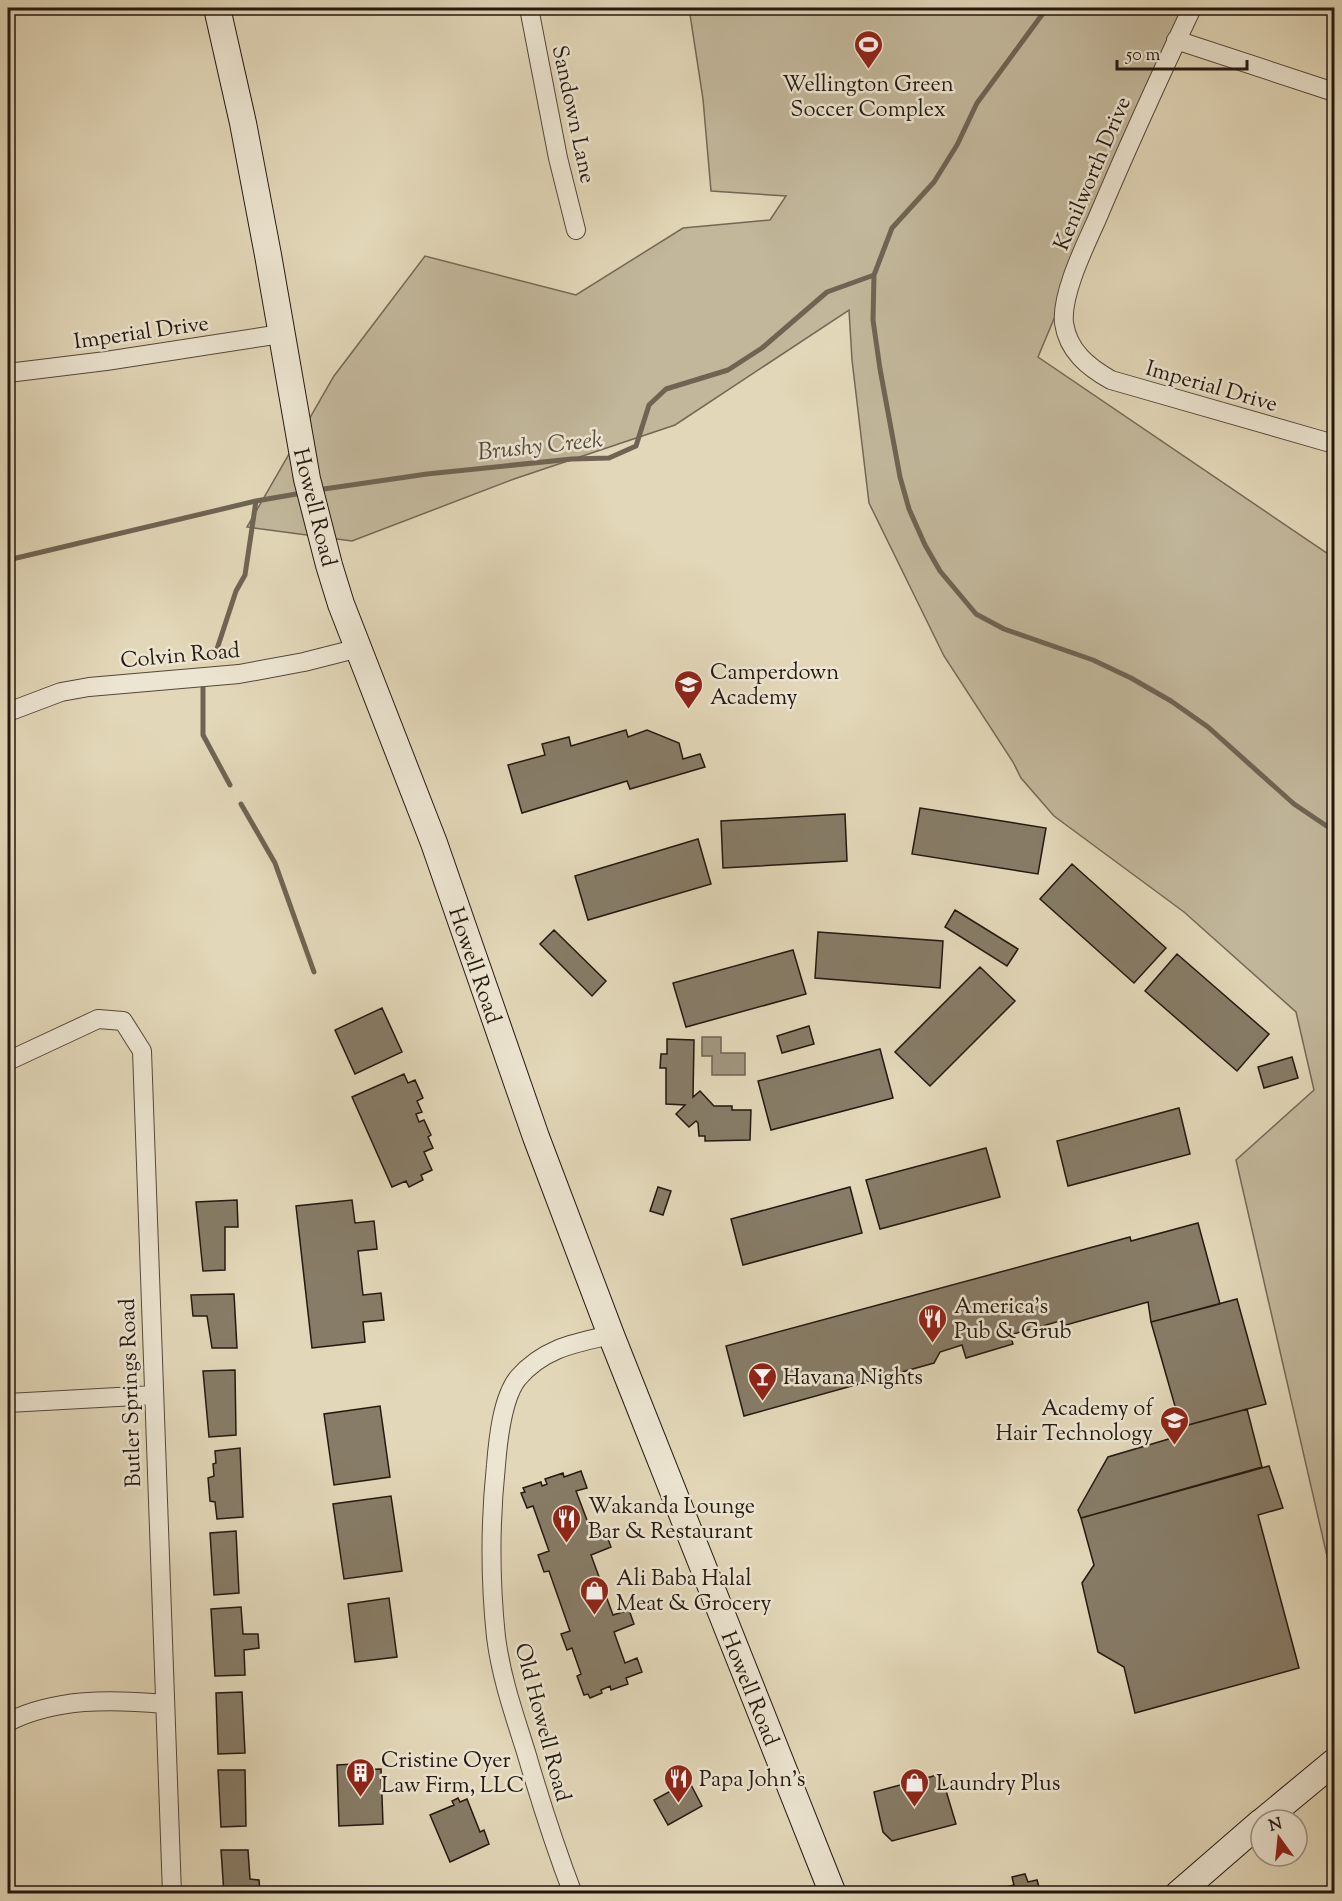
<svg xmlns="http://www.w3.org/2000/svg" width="1342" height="1901" viewBox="0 0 1342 1901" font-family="'Sorts Mill Goudy',serif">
<rect width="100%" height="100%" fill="#e2d7b8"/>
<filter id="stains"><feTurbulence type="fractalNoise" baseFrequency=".00333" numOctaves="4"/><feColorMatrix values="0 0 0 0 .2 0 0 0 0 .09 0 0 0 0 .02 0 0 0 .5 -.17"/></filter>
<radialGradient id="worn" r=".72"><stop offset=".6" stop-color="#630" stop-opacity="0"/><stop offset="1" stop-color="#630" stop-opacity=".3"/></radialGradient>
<path fill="#c2b79b" stroke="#736855" stroke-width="1.5" d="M689 8H1184L1038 357 1334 558V1574L1333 1582 1236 1160 1314 1090 1296 1012 1184 912 1054 816 1021 778 1013 762 944 656 869 503 852 360 849 310 675 425 514 479 352 541 247 527 334 376 425 256 576 295 683 228 770 220 786 196 711 191 703 99Z"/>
<path fill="#a1967f" stroke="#6f6452" stroke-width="1.5" d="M702 1037H721V1053H745V1075H712V1056H702Z"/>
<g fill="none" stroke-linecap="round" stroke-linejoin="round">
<path stroke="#6f6452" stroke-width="5" d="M1047 8 977 103 957 145 934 182 892 228 874 275 873 320 880 369 900 477 909 509 925 545 940 571 976 614 1004 629 1093 660 1131 678 1171 701 1208 727 1294 804 1334 831
M317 490 427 474 572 459 609 458 636 446 649 405 666 389 728 370 762 348 827 292 874 275
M8 560 256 501 302 493
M216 652 236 591 245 575 256 501
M203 688V735L230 785
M241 804 275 863 314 972"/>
</g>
<path fill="#877c67" stroke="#24190f" stroke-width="1.5" d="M626 730 628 737 647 730 679 743 683 759 700 754 705 767 630 789 627 781 522 813 508 765 545 755 542 744 569 737 571 746Z
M920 808 1046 828 1038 874 912 854Z
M845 814 847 861 723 868 721 821Z
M698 839 711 884 588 920 575 876Z
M1072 864 1166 948 1134 983 1040 899Z
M955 910 1018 949 1007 966 945 927Z
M554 930 606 981 592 996 540 944Z
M818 932 943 941 940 988 815 978Z
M793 950 806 994 686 1027 673 983Z
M1177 954 1269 1034 1237 1071 1145 991Z
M980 967 1015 1001 930 1086 895 1052Z
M382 1008 402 1052 355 1074 335 1030Z
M809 1026 814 1044 782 1053 777 1036Z
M667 1039 694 1040 693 1097 700 1091 714 1106H732V1110H751L750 1140 705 1141V1136H699L698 1123 696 1121 689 1127 676 1114 685 1105 666 1104V1068H660L661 1054H667Z
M880 1049 893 1098 771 1130 758 1081Z
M1292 1057 1298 1078 1264 1088 1258 1067Z
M404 1074 408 1083 415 1080 423 1098 417 1101 422 1112 416 1114 419 1122 424 1120 431 1135 428 1137 433 1148 424 1152 432 1170 421 1175 423 1180 409 1187 406 1181 392 1187 352 1097Z
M1179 1108 1190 1154 1068 1186 1057 1141Z
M986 1148 1000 1197 880 1229 866 1180Z
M658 1187 671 1191 663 1215 650 1211Z
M850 1187 862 1233 743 1265 731 1219Z
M237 1200 238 1227H225V1270L203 1271 196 1202Z
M352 1200 355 1223 374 1221 377 1249 358 1251 363 1295 381 1293 384 1320 363 1322 365 1342 312 1348 296 1206Z
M1198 1223 1220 1304 1151 1322 1148 1302 1066 1325 1060 1321 1010 1335 1013 1344 966 1358 962 1345 940 1352 934 1363 744 1416 726 1346 1130 1237 1131 1241Z
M234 1294 237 1348H212L207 1316H193L191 1295Z
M1237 1299 1266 1404 1181 1427 1151 1322Z
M235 1370 236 1435 209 1437 203 1371Z
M380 1406 390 1477 334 1485 324 1414Z
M1247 1409 1262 1467 1081 1518 1078 1510 1108 1457 1172 1438 1181 1427Z
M240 1448 243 1517 217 1519 215 1502 210 1501 208 1478 214 1476 213 1464 216 1463 215 1451Z
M1269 1466 1283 1508 1258 1515 1299 1668 1135 1713 1124 1667 1098 1652 1082 1583 1094 1565 1081 1518Z
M581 1471 587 1488 576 1491 593 1536 605 1531 611 1547 591 1555 613 1615 629 1610 634 1624 614 1632 625 1663 637 1658 642 1672 626 1678 628 1684 611 1690 610 1686 601 1690 602 1693 590 1698 588 1694 584 1695 577 1676 581 1674 572 1648 567 1650 561 1634 570 1631 549 1571 544 1572 538 1555 549 1551 533 1506 527 1508 521 1493 525 1492 523 1488 541 1482 542 1486 547 1484 545 1479 563 1473 564 1477Z
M391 1496 402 1571 344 1579 333 1504Z
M236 1531 239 1593 214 1595 210 1533Z
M389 1598 397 1657 355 1662 348 1604Z
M241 1607 243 1634H258L259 1648 244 1650 245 1675 215 1676 211 1609Z
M242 1692 245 1753 218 1754 216 1693Z
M354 1764V1770L381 1769 383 1824 339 1826 337 1765Z
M218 1770H245L246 1826 221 1827Z
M941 1774 956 1824 892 1841 883 1832 874 1792Z
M689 1781 702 1806 668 1825 654 1800Z
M458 1798 460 1802 467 1799 480 1832 484 1830 489 1844 450 1862 430 1815 454 1805 452 1801Z
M221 1850H248L250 1879 259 1880 260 1892 224 1894Z
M1025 1874 1028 1882 1037 1880 1041 1894H1008L1006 1887 1014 1885 1012 1877Z
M938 1887 939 1894H915Z"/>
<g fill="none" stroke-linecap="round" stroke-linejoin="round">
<defs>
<path id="street" d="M529 8 558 158 576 230
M1192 8C1159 78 1127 148 1097 219 1085 246 1061 294 1064 323 1068 351 1088 367 1111 380L1334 444
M1176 40 1334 92
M8 373 106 361 281 334
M8 712 61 692 89 687 239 674 304 662 359 648
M8 1061 98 1019 123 1021 142 1051 172 1894
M8 1403 154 1395
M8 1722C56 1698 111 1699 164 1704
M573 1894C555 1847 540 1800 526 1752 514 1714 501 1677 496 1637 490 1580 490 1522 496 1465 498 1440 502 1398 518 1378 544 1348 575 1343 611 1335"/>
<path id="secondary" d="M217 8 243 123 268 255 307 479 329 565 341 604 434 843 536 1137 611 1335 833 1894
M1264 1820 1334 1762
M1178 1894 1261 1822"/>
</defs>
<use href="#street" stroke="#544839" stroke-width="20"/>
<use href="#secondary" stroke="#24190f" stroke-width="28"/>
<use href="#street" stroke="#ece5d1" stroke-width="18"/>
<use href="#secondary" stroke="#ece5d1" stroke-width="26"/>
</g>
<defs>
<symbol id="stadium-pin" viewBox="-11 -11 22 30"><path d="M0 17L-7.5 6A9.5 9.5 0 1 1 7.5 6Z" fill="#8f2418" stroke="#ece5d1"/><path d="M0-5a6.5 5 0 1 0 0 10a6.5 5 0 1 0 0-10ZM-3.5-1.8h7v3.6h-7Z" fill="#fff"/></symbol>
<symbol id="school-pin" viewBox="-11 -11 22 30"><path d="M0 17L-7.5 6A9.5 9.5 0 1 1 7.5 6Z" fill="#8f2418" stroke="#ece5d1"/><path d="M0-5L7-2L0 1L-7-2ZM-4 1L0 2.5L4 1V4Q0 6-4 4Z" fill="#fff"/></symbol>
<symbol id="restaurant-pin" viewBox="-11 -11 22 30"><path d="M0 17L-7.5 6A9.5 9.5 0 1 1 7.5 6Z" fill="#8f2418" stroke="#ece5d1"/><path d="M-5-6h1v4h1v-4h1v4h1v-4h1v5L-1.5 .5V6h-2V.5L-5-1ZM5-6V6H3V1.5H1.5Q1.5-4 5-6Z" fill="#fff"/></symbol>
<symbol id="bar-pin" viewBox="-11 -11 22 30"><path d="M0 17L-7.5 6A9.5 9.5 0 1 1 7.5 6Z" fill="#8f2418" stroke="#ece5d1"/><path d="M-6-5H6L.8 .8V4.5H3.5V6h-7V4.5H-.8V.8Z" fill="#fff"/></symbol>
<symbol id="shop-pin" viewBox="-11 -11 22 30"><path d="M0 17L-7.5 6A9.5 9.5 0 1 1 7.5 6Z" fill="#8f2418" stroke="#ece5d1"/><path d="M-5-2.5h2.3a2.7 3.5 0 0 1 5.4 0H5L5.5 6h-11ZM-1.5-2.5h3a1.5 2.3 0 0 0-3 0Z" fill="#fff"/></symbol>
<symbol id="building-pin" viewBox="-11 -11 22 30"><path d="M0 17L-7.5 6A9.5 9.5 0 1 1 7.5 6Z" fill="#8f2418" stroke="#ece5d1"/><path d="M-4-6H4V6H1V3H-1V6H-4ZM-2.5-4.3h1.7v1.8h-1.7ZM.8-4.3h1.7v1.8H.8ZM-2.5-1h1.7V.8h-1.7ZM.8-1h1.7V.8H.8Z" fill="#fff"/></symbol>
</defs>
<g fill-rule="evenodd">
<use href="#stadium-pin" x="852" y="28" width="33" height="45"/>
<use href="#school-pin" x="672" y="668" width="33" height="45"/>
<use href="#restaurant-pin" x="916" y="1302" width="33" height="45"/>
<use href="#bar-pin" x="746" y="1360" width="33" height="45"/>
<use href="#school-pin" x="1158" y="1404" width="33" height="45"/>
<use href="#restaurant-pin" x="550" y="1502" width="33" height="45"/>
<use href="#shop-pin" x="578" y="1574" width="33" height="45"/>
<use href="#building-pin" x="344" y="1756" width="33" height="45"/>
<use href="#restaurant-pin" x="662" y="1762" width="33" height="45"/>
<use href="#shop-pin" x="898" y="1766" width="33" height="45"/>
</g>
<g text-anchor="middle" stroke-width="5" stroke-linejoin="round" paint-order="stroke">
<g font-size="22" fill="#24190f" stroke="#ece5d1" text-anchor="start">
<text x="868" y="91" text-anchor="middle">Wellington Green<tspan x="868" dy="25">Soccer Complex</tspan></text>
<text x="710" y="679">Camperdown<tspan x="710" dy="25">Academy</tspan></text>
<text x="954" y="1313">America's<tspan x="954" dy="25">Pub &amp; Grub</tspan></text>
<text x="783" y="1384">Havana Nights</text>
<text x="1153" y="1415" text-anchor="end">Academy of<tspan x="1153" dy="25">Hair Technology</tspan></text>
<text x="588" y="1513">Wakanda Lounge<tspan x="588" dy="25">Bar &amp; Restaurant</tspan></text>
<text x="616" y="1585">Ali Baba Halal<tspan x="616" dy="25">Meat &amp; Grocery</tspan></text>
<text x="381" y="1767">Cristine Oyer<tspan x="381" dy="25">Law Firm, LLC</tspan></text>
<text x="699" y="1786">Papa John's</text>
<text x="936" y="1790">Laundry Plus</text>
</g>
<g font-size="22" fill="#24190f" stroke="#ece5d1">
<text transform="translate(575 114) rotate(78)" y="8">Sandown Lane</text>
<text transform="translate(1091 173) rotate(-67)" y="8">Kenilworth Drive</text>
<text transform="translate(141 331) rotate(-8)" y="8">Imperial Drive</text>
<text transform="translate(1212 385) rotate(16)" y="8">Imperial Drive</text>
<text transform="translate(316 507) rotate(76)" y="8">Howell Road</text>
<text transform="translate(180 654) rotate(-5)" y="8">Colvin Road</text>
<text transform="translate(476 965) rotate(71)" y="8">Howell Road</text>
<text transform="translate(129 1393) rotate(-92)" y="8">Butler Springs Road</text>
<text transform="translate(751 1688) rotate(68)" y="8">Howell Road</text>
<text transform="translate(544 1722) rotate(75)" y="8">Old Howell Road</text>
</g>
<g font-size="24" font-style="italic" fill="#564b3c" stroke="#ece5d1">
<text transform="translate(540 445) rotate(-6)" y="8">Brushy Creek</text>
</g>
</g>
<rect width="1342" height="1901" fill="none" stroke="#e2d7b8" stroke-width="30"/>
<rect x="9" y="9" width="1324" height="1883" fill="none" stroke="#24190f" stroke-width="3"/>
<rect x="15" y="15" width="1312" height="1871" fill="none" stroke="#24190f" stroke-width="1.5"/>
<g transform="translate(1279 1838) rotate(345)"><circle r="28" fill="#ece5d1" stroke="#9c9383" stroke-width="1.5"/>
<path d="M0-4.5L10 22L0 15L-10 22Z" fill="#8f2418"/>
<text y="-9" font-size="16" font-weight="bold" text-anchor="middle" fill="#24190f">N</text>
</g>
<path d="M1117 60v9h130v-9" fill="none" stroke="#24190f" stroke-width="3"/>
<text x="1126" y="60" font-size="18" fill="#24190f" stroke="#ece5d1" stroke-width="4.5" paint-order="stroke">50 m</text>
<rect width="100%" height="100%" filter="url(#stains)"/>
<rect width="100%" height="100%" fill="url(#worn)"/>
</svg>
